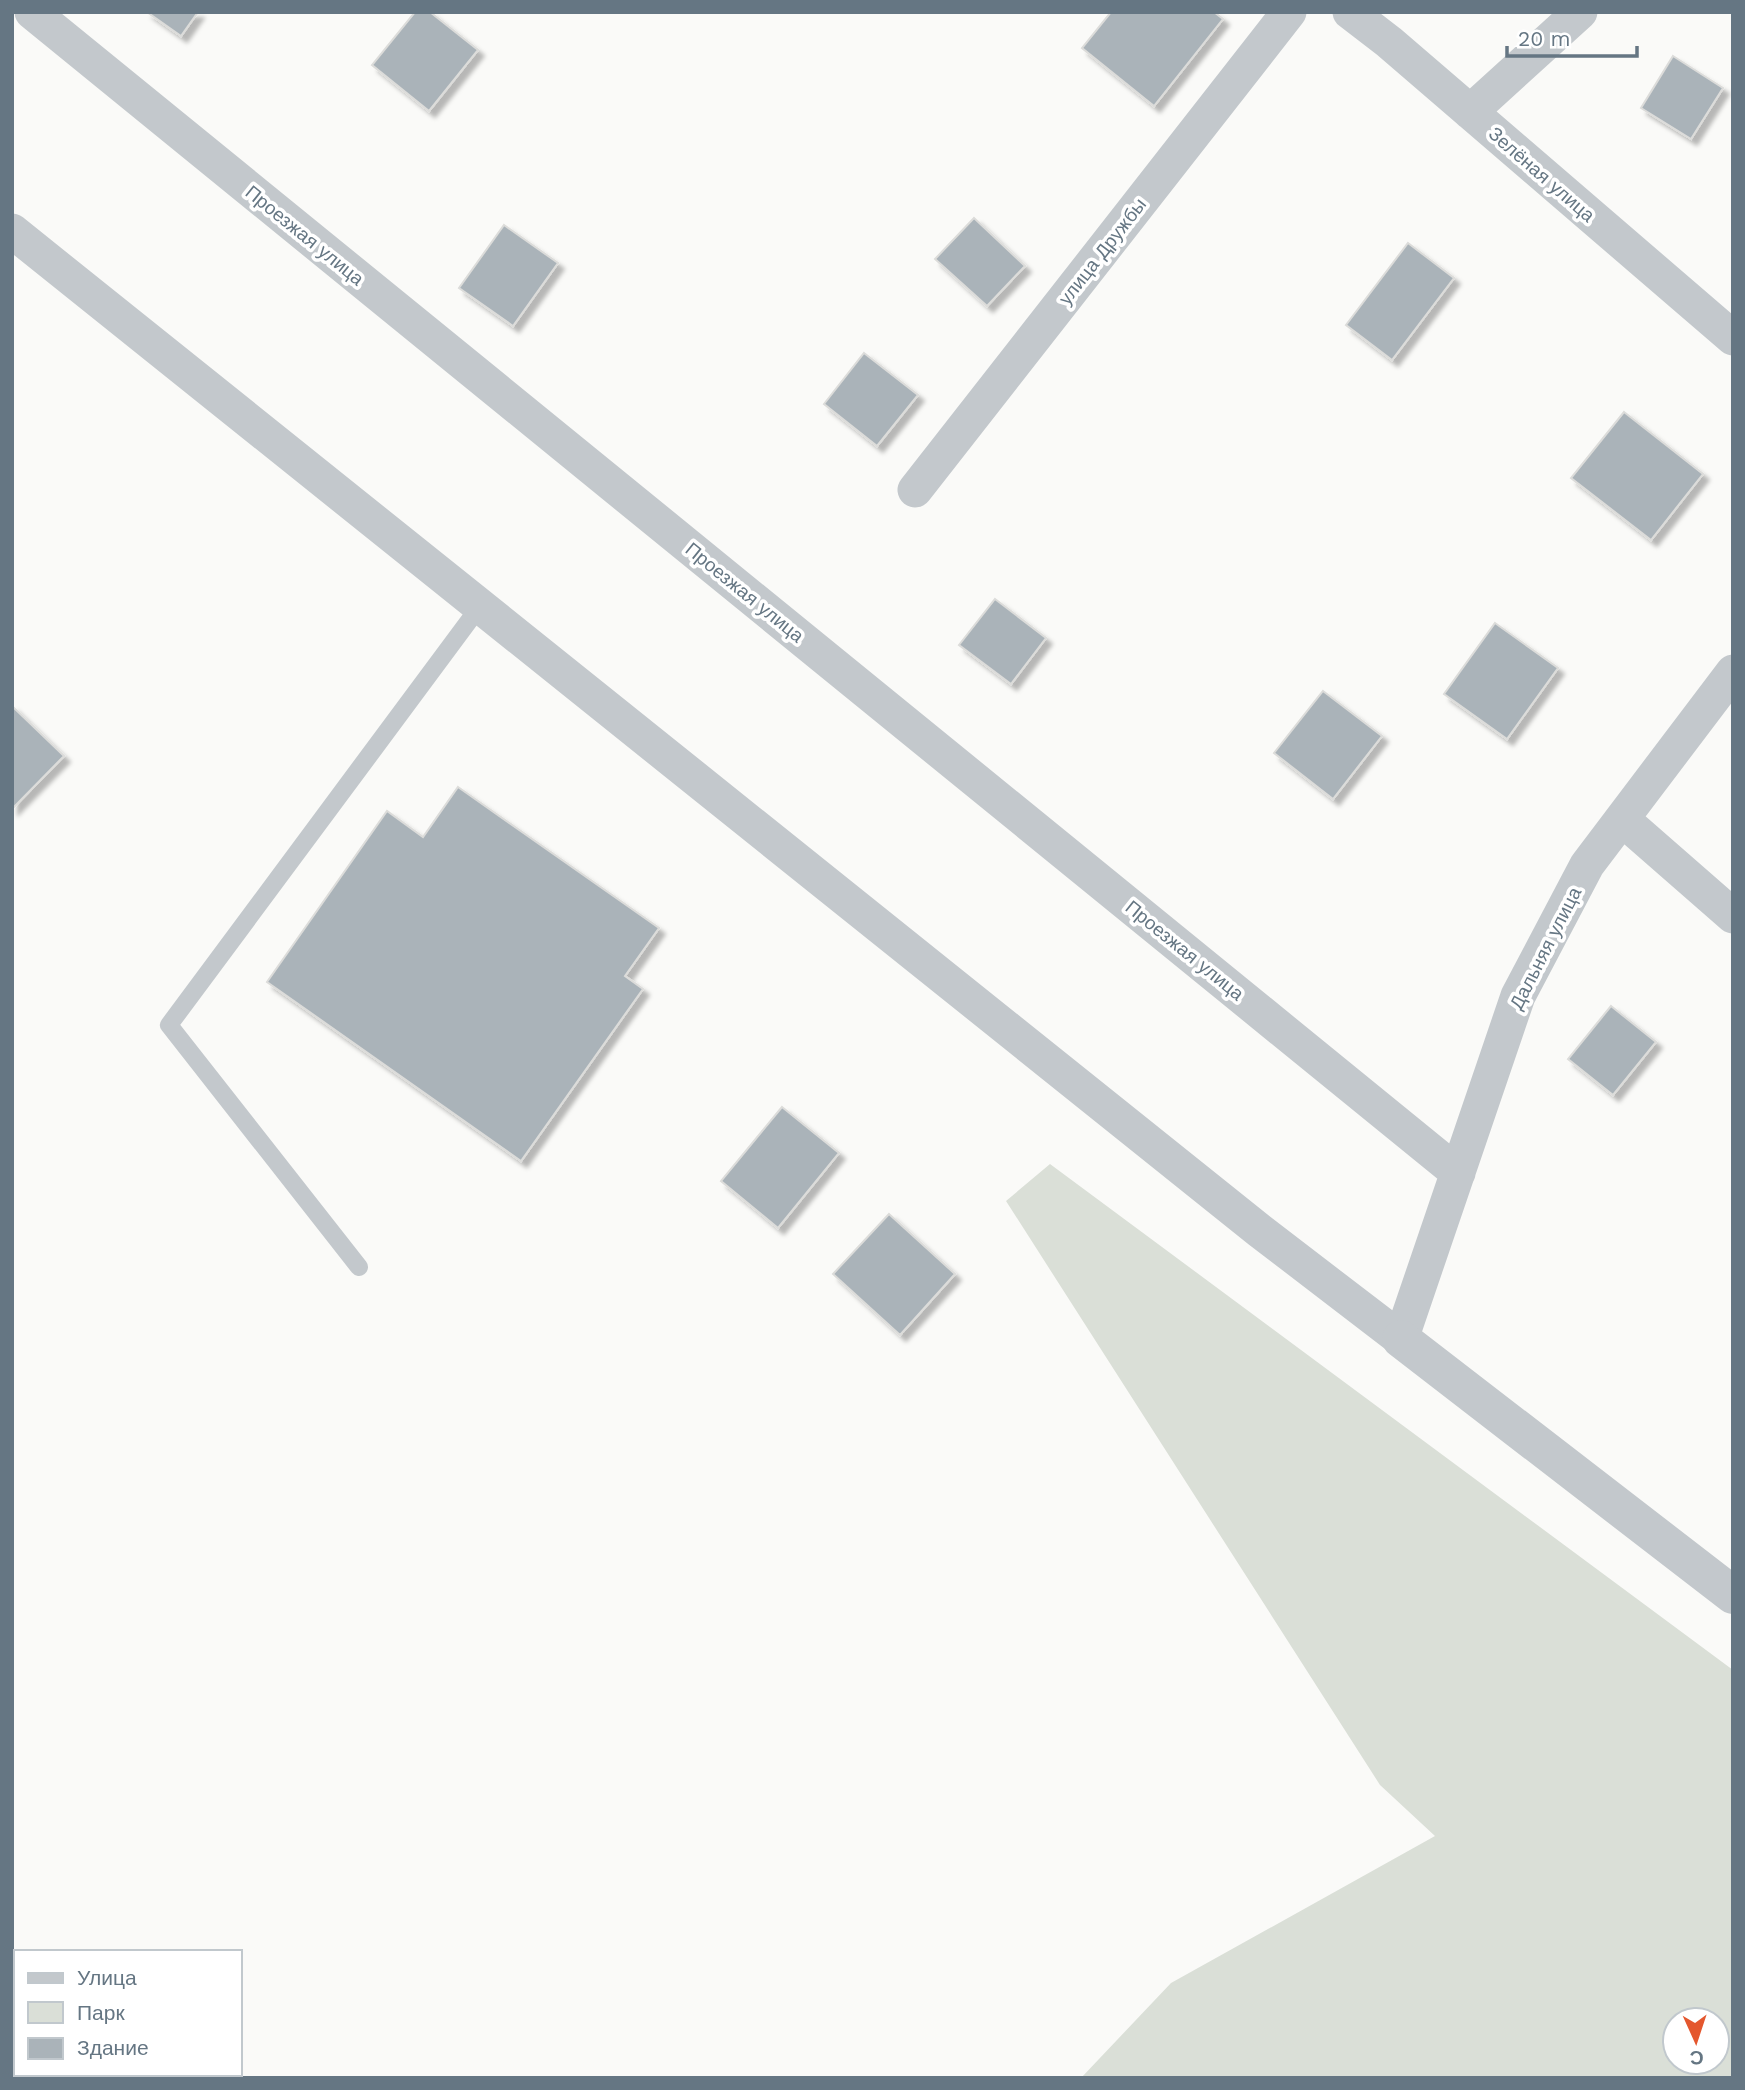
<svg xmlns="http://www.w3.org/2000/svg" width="1745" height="2090" viewBox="0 0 1745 2090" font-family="'Work Sans',sans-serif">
<defs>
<filter id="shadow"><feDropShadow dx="6" dy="6" stdDeviation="2" flood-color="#0004"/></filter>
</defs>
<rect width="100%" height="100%" fill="#fafaf8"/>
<path fill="#dadfd7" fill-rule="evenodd" d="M1050 1164 1733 1670V2078H1081L1171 1983 1435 1836 1380 1785 1006 1201ZM1675 2020H1717V2062H1675Z"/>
<path fill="#aab3b9" stroke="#dcdcda" stroke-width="2" filter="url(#shadow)" d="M147 12H198L181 36Z
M415 12H430L478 50 429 111 372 65Z
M1111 12H1214L1223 19 1154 106 1082 48Z
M1673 56 1723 88 1691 139 1641 108Z
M974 218 1025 266 987 306 935 259Z
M504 225 558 263 513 326 459 288Z
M1408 243 1454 278 1392 360 1346 325Z
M864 353 918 395 877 446 824 404Z
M1624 412 1703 474 1651 540 1571 478Z
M995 599 1046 638 1011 684 959 645Z
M1495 623 1558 668 1507 739 1444 694Z
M1323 691 1382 736 1333 799 1274 753Z
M12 706 64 756 12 809Z
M458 787 659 928 625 976 643 989 521 1161 267 982 387 811 423 837Z
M1611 1006 1656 1042 1613 1095 1568 1059Z
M782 1107 839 1153 778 1228 721 1181Z
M889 1214 955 1274 900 1335 833 1274Z"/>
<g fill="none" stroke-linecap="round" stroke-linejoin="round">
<path stroke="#c3c8cc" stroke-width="18" d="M359 1267 169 1025 480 606"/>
<path stroke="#c3c8cc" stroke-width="35" d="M32 12 1458 1173
M1350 12 1389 42 1733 338
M1470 112 1580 12
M12 231 1260 1231 1401 1339 1518 996 1587 865 1733 672
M915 490 1289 12
M1622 819 1733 916"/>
<path stroke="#c3c8cc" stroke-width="38" d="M1401 1339 1733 1595"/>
</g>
<g text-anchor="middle" stroke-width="7" stroke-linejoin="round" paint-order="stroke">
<g font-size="19" fill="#657683" stroke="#fff">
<text transform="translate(1542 174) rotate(41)" y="7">Зелёная улица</text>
<text transform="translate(305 235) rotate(39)" y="7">Проезжая улица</text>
<text transform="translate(1102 251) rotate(-52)" y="7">улица Дружбы</text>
<text transform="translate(745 592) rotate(39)" y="7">Проезжая улица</text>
<text transform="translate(1545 948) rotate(-63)" y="7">Дальняя улица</text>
<text transform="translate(1185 950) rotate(39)" y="7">Проезжая улица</text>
</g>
</g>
<rect width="1745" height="2090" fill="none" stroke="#657683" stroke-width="28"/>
<rect x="14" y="1950" width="228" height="126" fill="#ffffff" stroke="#c1c8cd" stroke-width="2"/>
<rect x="28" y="1973" width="35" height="10" fill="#c3c8cc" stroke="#c1c8cd" stroke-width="2"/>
<text x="77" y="1985" font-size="21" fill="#657683">Улица</text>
<rect x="28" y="2002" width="35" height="21" fill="#dadfd7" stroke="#c1c8cd" stroke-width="2"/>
<text x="77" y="2020" font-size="21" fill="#657683">Парк</text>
<rect x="28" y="2038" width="35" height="21" fill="#aab3b9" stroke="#c1c8cd" stroke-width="2"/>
<text x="77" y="2055" font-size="21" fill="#657683">Здание</text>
<g transform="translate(1696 2041) rotate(177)"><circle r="33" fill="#ffffff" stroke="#c1c8cd" stroke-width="2"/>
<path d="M0-5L12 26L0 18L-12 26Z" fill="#e4572e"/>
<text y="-10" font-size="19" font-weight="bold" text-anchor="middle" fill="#657683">С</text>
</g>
<path d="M1507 46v10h130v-10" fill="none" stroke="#657683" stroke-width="3.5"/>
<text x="1518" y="46" font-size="21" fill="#657683" stroke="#ffffff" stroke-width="5" paint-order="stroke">20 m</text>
</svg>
